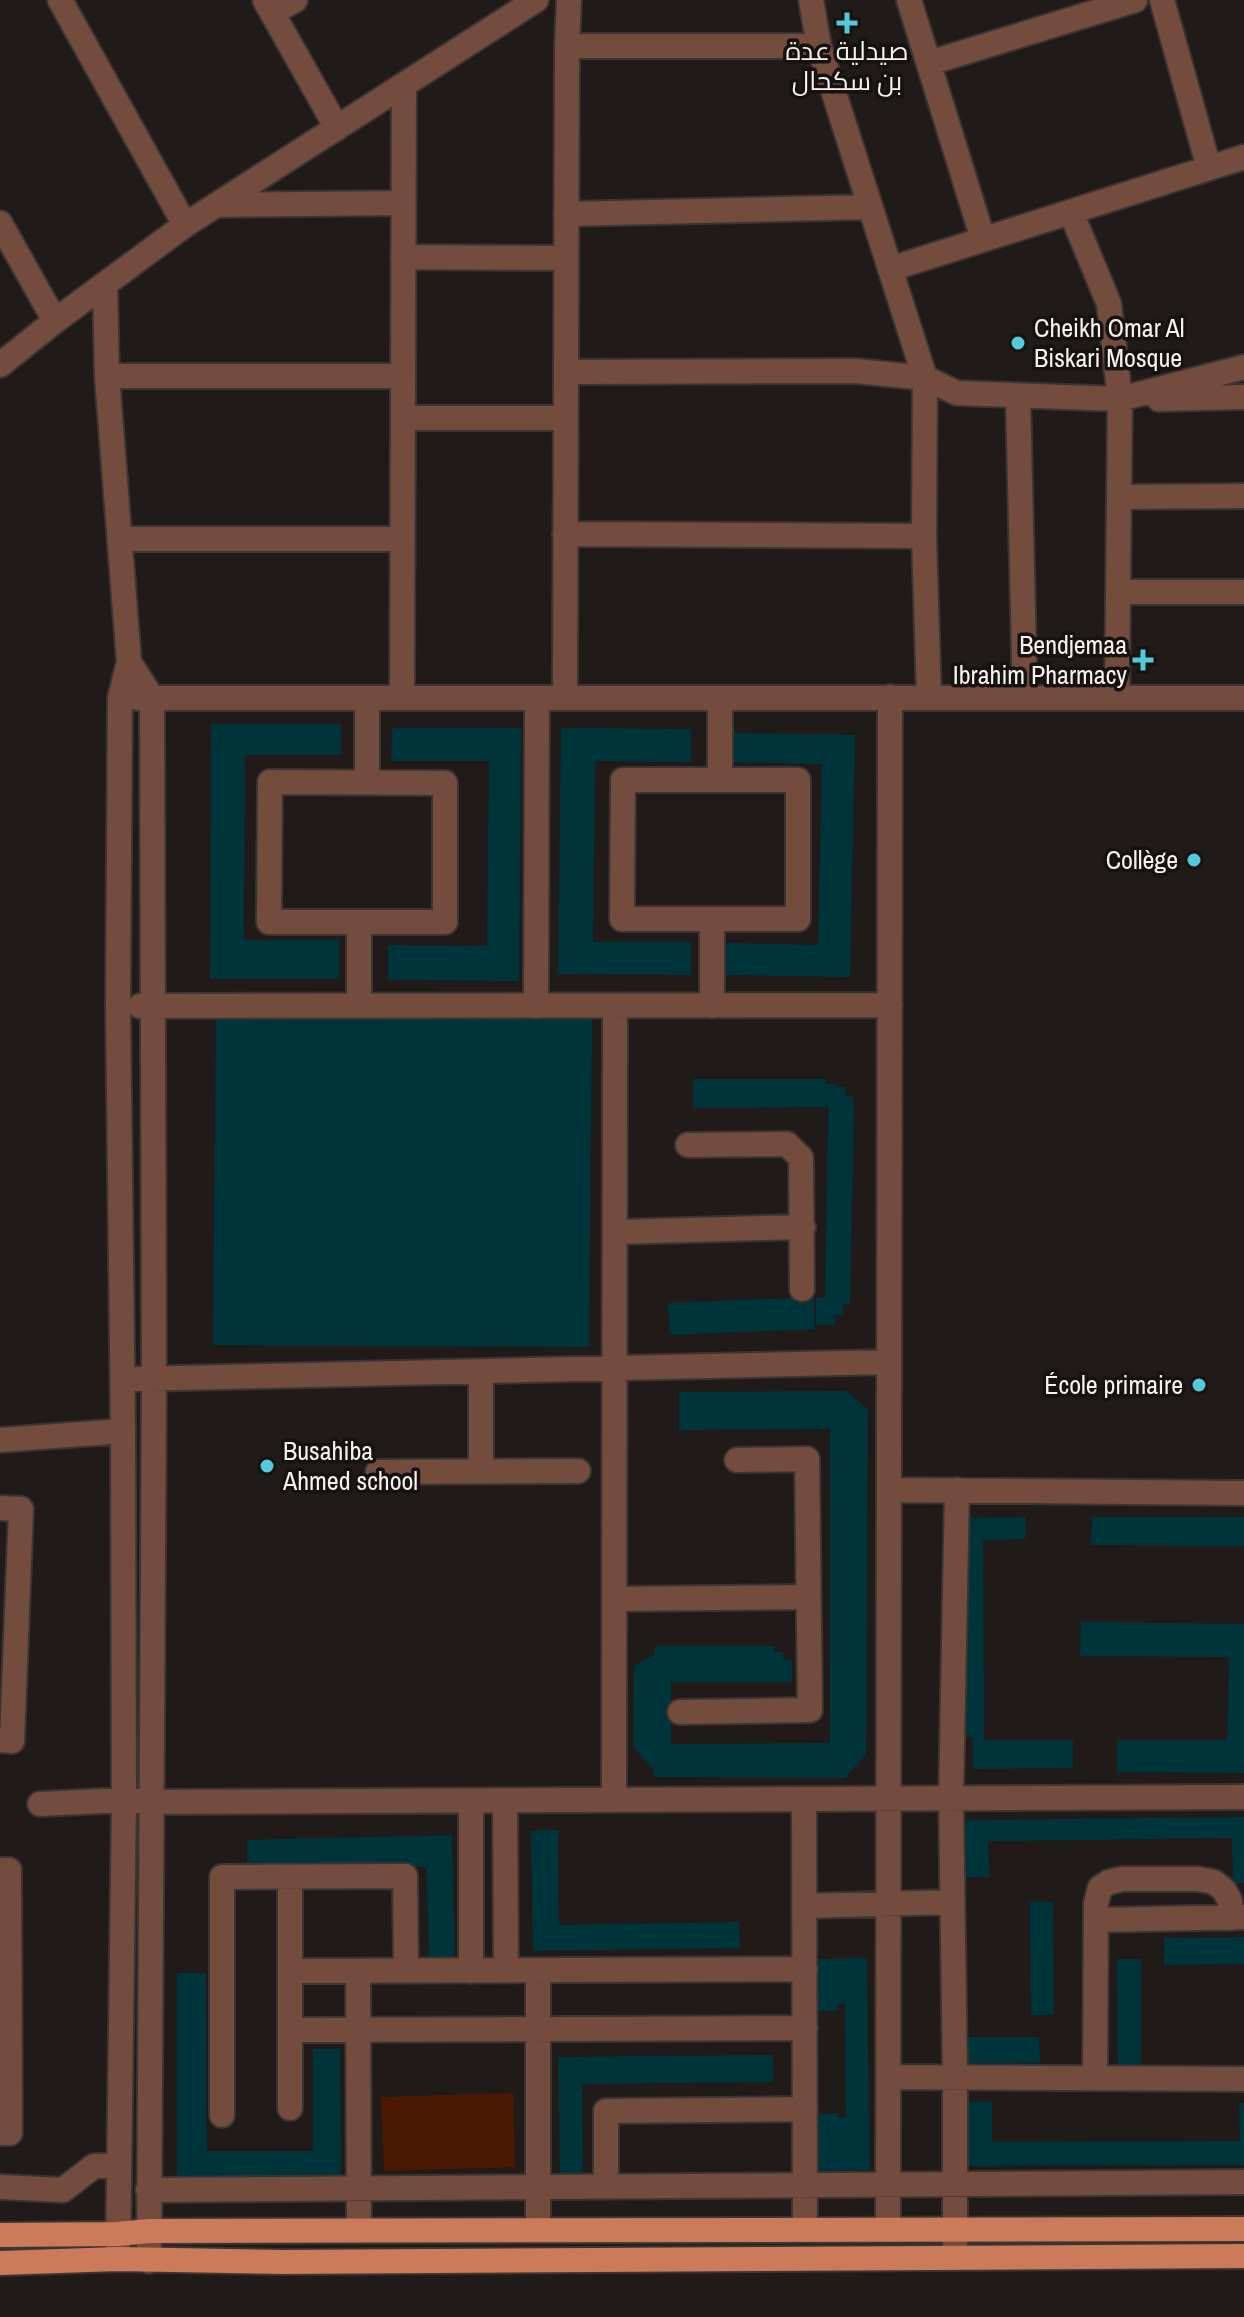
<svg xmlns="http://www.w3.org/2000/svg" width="1244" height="2317" viewBox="0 0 1244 2317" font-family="'Archivo Narrow',Cairo,sans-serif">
<rect width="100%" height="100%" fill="#201b19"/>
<path fill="#4b1903" d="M513 2093 515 2167 384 2171 381 2097Z"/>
<path fill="#00343b" d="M211 724H341V755H245L244 940H339V979H210Z
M392 728H521L519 981 388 980V945L487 946 489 761H391Z
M561 728 691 729V762L595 761 593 942H691V975L558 974Z
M730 733 855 735 850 977 726 975V943L818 945 822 764 730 762Z
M216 1016 592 1018 589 1347 213 1345Z
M693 1079H826V1084H836V1087H845V1096H853L854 1116 850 1304H843V1315H835V1325H816V1298H825L828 1107 693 1108Z
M814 1297 815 1329 670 1335 668 1303Z
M846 1391 868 1409 866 1754 845 1778 654 1777V1770L633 1747 634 1666 655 1654V1646H774L775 1652H783V1660H792V1682H671V1744L830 1743V1429L679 1430V1392Z
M1026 1517 1025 1539 983 1540 984 1740H1073V1768L973 1769V1737H963L962 1544 969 1543 970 1518Z
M1092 1517H1244V1546L1091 1545Z
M1081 1622 1244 1624V1773L1117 1772V1740H1227L1229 1657 1080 1656Z
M1244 1817V1883L1233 1884 1232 1838 988 1841 989 1877H964V1820Z
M558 1830 559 1925 739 1922 740 1948 533 1951 531 1831Z
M452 1835 455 1958 429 1959 426 1867 247 1871V1840Z
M1030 1902H1053L1054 2015H1031Z
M1244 1937V1964L1164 1965V1938Z
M867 1958 870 2170 817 2171 816 2114 838 2113V2117H846L845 2004H837V2011H817L816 1959Z
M1117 1959H1141V2072H1118Z
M177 1973H206L207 2151H313V2049H340L341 2180 177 2181Z
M962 2037H1039L1040 2063H962Z
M773 2055V2082L582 2084 583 2183 560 2184 558 2057Z
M965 2102H992V2142L1240 2141 1239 2103H1244V2165L966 2166Z"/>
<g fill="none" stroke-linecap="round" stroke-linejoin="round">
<defs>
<path id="minor" d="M60 0 185 225
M265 0 337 128
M811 0 819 46 925 378 924 536 929 698
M909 0 983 239
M1162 0 1209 168
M272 13 295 0
M567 46H819
M929 63 1135 0
M216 205 403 203
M1071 212 1109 304 1120 399 1117 698
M566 214 870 207
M0 223 55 321
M403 257 566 258
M890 269 1244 157
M105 284 107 376 129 662 120 698 118 1006 123 1431 124 1800 118 2255
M0 365 55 321 185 225 536 0
M566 372 856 371 925 378 957 393 1120 399 1244 367
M107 376H403
M1018 396 1025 698
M1159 399 1244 397
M403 418H565
M1119 497 1244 496
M565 534 924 536
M121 539H402
M1118 592H1244
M129 662 152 698 154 1379 149 2261
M138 698H1244
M402 698 404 85
M565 698 567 46 569 0
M720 780V698
M367 782V698
M140 1006 890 1005
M359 1006V922H269L270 782 445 783V922H359
M536 1006 537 698
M712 1006V919H622L623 780H798V919H712
M688 1145 787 1144 801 1158 802 1289
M615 1232 803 1227
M481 1372V1471
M137 1379 889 1362
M0 1440 123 1431
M378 1472 578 1471
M889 1490 1244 1493
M0 1508 21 1509 12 1741 0 1740
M615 1599 808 1597
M680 1712 810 1710 807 1459 737 1460
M804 1799 805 2228
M614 1800 615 1006
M471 1801V1971
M505 1801 506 1970
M40 1804 124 1800 152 1802 1244 1797
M0 1870H9L10 2133H0
M290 1877V2108
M805 1906 952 1902
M1097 1920 1244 1917
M538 1970V2229
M290 1971 805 1969
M358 1971 359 2230
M290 2030 805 2028
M888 2077 1244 2079
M1095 2078 1096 1903 1100 1888 1109 1882 1122 1879H1198L1214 1882 1224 1890 1230 1901V1918
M222 2115V1877L405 1876 406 1971
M0 2187 63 2190 94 2166H118
M606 2187V2111L805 2109
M148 2190 1244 2182
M888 2229 890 697
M955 2258V2078L951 1798 957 1490"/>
<path id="major" d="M0 2235 117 2234 149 2231 1244 2229
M0 2263 118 2259 283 2262 1244 2256"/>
</defs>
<use href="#minor" stroke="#3a3533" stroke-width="28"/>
<use href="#major" stroke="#3a3533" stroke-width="28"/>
<use href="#minor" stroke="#734c3d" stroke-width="24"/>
<use href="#major" stroke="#cb7b5a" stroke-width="24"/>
</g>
<g fill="#53cadc" stroke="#161210" stroke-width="3">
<path d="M843 11h8v8h8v8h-8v8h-8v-8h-8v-8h8z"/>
<circle cx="1018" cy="343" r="8"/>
<path d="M1139 648h8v8h8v8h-8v8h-8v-8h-8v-8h8z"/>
<circle cx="1194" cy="860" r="8"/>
<circle cx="1199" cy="1385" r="8"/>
<circle cx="267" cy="1466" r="8"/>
</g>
<g text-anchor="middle" stroke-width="7" stroke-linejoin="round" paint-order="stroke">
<g font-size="26" fill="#f6f2f1" stroke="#161210" text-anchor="end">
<text x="847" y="60" text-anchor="middle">صيدلية عدة<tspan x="847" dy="30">بن سكحال</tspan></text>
<text x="1034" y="337" text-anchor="start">Cheikh Omar Al<tspan x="1034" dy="30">Biskari Mosque</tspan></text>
<text x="1127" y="654">Bendjemaa<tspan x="1127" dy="30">Ibrahim Pharmacy</tspan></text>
<text x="1178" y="869">Collège</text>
<text x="1183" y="1394">École primaire</text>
<text x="283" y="1460" text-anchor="start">Busahiba<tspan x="283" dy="30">Ahmed school</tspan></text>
</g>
</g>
</svg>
